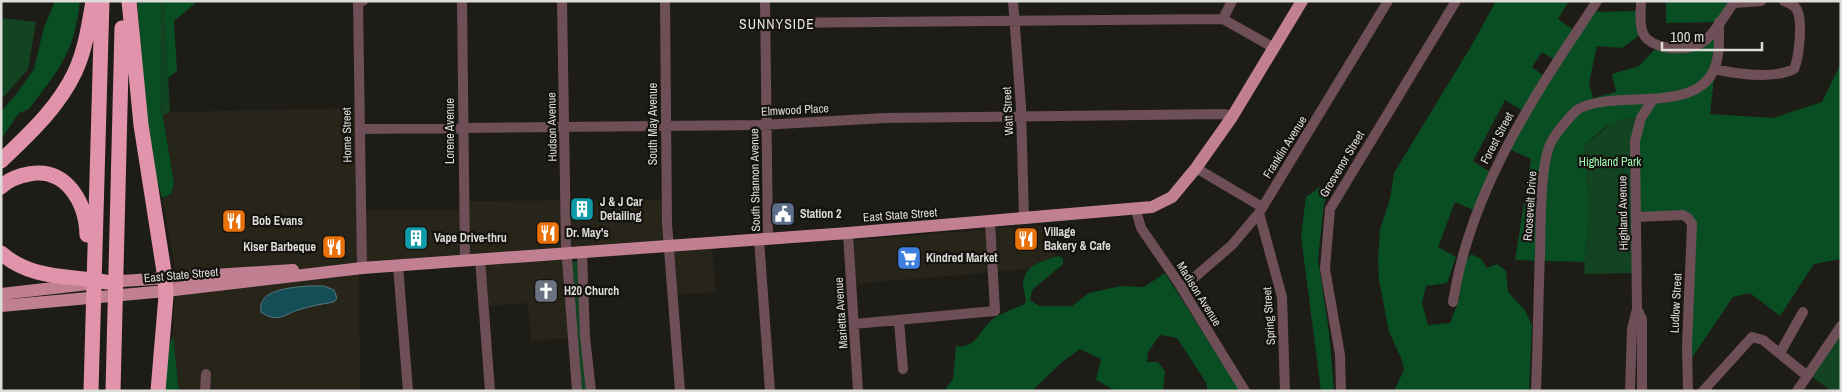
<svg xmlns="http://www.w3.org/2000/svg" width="1842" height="392" viewBox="0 0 1842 392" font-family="'Archivo Narrow',sans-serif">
<rect width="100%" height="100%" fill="#1e1c17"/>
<path fill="#272419" d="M362 108 363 210H460V201L669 200 670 241 711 238 716 292 675 295 670 244 565 254 571 338 531 341 528 303 487 306 483 262 359 274 360 391H179L173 336 175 269 162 198 171 194 174 183 163 116 170 112Z
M1053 224 1055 257 1042 261 1029 269 854 284 855 240Z"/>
<path fill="#124422" d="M148 1H164L170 112 163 116Z
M1 18 36 22 28 69 1 100Z
M1629 116 1638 118 1636 273 1584 274 1589 209 1584 146 1615 120Z
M579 261 589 391H581L571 262Z
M1841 333V391H1831L1811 376Z"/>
<path fill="#094e23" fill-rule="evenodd" d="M55 1H80C74 54 59 69 29 109L19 113 1 139V111L15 96 34 69 44 27Z
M137 1H160L161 106 174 183 171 194 162 198 150 154Z
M164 1H198L174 21 177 71 168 78Z
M1496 1H1569L1558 19 1576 32 1590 12 1641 11 1644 32 1622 48 1597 46 1589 83 1593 98 1616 92 1612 74 1639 66 1659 45 1677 48 1719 35 1710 114 1773 118 1822 102 1841 63V259L1814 264 1780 316 1750 293 1733 297 1687 365 1690 219 1637 217 1640 118C1616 114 1601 130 1584 146L1589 209 1585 262 1515 260 1531 159 1507 148 1525 112 1505 100 1473 161 1493 174 1478 212 1455 202 1438 247 1456 257 1447 283 1426 286 1422 303 1428 325 1450 323 1460 297 1458 287 1465 263 1471 254 1481 259 1487 268 1497 264 1506 271 1508 292 1524 309 1532 325 1529 391H1394L1404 370 1402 360 1389 332 1379 280 1378 260 1380 229 1390 199 1394 173 1470 48ZM1542 52 1558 62 1548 79 1532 67Z
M1666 1H1735L1720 22 1666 23Z
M1320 187H1325L1328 194 1324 204 1318 259 1329 332 1334 391H1321L1301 236 1306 197Z
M1058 256 1063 258V264L1032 290 1030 300 1039 306H1072L1089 293 1121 286 1144 287 1165 273 1240 391H1207V384L1177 338 1160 335 1148 352 1147 362H1158L1165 371 1163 391H1116L1096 380 1101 359 1080 349 1061 363 1032 391H944L953 379 956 346C977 350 980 327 996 317 1004 312 1016 308 1025 304 1027 298 1023 291 1023 284 1024 265 1043 261 1058 256Z
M173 336 179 391H165L168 348Z"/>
<path fill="#164e57" stroke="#52797e" d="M307 286H324L334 290 337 298 334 302C322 304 310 306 298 310 285 314 277 324 261 312 257 289 290 288 307 286Z"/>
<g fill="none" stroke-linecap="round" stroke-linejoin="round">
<path stroke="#6e4e57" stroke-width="10" d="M462 1 465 260
M562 1 566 246 577 391
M665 1 667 223 680 391
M765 1 768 239
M1013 1 1021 107 1024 219
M1641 1C1641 13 1638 30 1647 39 1661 51 1693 52 1707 39 1718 28 1726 13 1735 1
M1734 3 1761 1
M1223 19 1232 1
M766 23 1223 19 1274 48
M1714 69C1737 74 1772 80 1794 69 1799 58 1803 22 1797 10 1795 5 1789 3 1784 1
M360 129 760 125 885 118 1225 114 1232 117
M1196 168 1262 207
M1136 210 1141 228 1176 279 1245 391
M1259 213 1282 297 1285 391
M1637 217 1683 215 1688 218 1692 224 1687 346 1688 391
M848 233 858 391
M759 239 770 391
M582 252 585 337 591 391
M480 259 490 391
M398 266 408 391
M362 268 358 1H363
M1182 288 1232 245 1259 213 1388 1
M1453 302C1470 190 1535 94 1597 1
M1637 309 1642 319V391
M899 321 903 369
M854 324 995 311 990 222
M1780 353 1803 312
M205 391 206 374
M1341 391 1340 355 1325 269 1330 209 1456 1
M1536 391C1538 345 1538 300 1540 255 1541 229 1539 159 1553 139 1556 133 1572 114 1577 110 1614 87 1705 119 1717 60 1720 49 1719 34 1719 22
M1630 391 1632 329 1637 309 1635 141 1641 118 1652 101
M1703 391 1752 337 1763 340 1806 375
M1797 391 1841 326"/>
<path stroke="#c08092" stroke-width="12" d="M1 294 106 282 293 270
M1 306 166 291 362 268 848 233 1152 207 1172 197 1196 168 1232 117 1302 1"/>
<path stroke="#e093aa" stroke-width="15" d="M129 1 141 125 165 278 166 296 158 391
M1 161C29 134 58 108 75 72 85 51 89 25 93 1
M1 187C9 179 18 176 29 174 66 167 86 202 87 235
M1 253C32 280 69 275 106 282
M91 391 102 1
M113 391 122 28"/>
</g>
<defs>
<symbol id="building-square" viewBox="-11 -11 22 22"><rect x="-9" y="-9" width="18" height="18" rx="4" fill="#0f9aa8" stroke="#15130f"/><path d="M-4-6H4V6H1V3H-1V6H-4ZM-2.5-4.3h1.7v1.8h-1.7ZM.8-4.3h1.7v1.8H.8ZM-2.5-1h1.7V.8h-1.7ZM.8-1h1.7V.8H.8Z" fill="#fff"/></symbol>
<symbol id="civic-square" viewBox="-11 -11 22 22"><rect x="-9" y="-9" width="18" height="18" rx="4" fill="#5c6f8a" stroke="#15130f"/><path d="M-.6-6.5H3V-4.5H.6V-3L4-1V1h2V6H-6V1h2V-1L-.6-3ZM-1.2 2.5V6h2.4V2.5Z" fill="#fff"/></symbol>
<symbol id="restaurant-square" viewBox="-11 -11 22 22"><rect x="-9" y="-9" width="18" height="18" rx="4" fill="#e8710a" stroke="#15130f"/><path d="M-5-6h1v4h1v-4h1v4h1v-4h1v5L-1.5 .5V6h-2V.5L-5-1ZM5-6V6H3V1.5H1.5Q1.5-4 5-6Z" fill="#fff"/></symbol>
<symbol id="supermarket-square" viewBox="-11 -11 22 22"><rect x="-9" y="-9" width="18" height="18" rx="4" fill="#3f7fe0" stroke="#15130f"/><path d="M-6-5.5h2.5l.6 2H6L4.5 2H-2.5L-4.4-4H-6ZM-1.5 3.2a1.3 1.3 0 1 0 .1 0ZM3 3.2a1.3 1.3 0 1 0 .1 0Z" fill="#fff"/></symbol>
<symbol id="church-square" viewBox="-11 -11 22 22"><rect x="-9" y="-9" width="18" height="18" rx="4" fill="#6b7280" stroke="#15130f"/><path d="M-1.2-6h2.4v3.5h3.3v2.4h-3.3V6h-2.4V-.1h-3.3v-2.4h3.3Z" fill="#fff"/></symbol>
</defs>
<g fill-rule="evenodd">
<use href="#building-square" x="568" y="195" width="28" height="28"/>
<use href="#civic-square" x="769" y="200" width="28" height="28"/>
<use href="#restaurant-square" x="220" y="207" width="28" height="28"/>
<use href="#restaurant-square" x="534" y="219" width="28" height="28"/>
<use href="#building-square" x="402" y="224" width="28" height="28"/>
<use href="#restaurant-square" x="1012" y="225" width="28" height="28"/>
<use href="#restaurant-square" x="320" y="233" width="28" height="28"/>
<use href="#supermarket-square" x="895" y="244" width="28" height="28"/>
<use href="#church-square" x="532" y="277" width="28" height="28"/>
</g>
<g text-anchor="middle" stroke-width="4.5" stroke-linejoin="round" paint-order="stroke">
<g font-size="12" fill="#dddcd9" stroke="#15130f">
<text transform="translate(795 110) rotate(-3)" y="4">Elmwood Place</text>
<text transform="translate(1008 111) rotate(-93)" y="4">Watt Street</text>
<text transform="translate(653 124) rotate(-90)" y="4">South May Avenue</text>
<text transform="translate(552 127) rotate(-91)" y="4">Hudson Avenue</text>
<text transform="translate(450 131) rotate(-90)" y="4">Lorene Avenue</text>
<text transform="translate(347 135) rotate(-91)" y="4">Home Street</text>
<text transform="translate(1497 138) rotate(-62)" y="4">Forest Street</text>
<text transform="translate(1285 147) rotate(-58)" y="4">Franklin Avenue</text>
<text transform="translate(1342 164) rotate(-59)" y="4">Grosvenor Street</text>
<text transform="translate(755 180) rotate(-91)" y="4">South Shannon Avenue</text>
<text transform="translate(1530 206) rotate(-86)" y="4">Roosevelt Drive</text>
<text transform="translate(1623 213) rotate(-91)" y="4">Highland Avenue</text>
<text transform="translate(900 215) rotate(-4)" y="4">East State Street</text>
<text transform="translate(181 275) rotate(-5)" y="4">East State Street</text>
<text transform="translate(1199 294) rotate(58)" y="4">Madison Avenue</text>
<text transform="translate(1676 303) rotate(-87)" y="4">Ludlow Street</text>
<text transform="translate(841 313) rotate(-94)" y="4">Marietta Avenue</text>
<text transform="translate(1269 316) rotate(-94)" y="4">Spring Street</text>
</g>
<g font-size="12" fill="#9ff7b2" stroke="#15130f">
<text x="1610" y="166">Highland Park</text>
</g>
<g font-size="12" font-weight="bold" fill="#dddcd9" stroke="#15130f" text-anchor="start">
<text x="600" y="206">J &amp; J Car<tspan x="600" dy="14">Detailing</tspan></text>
<text x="800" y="218">Station 2</text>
<text x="252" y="225">Bob Evans</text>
<text x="1044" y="236">Village<tspan x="1044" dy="14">Bakery &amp; Cafe</tspan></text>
<text x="566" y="237">Dr. May's</text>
<text x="434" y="242">Vape Drive-thru</text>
<text x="316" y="251" text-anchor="end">Kiser Barbeque</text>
<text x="926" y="262">Kindred Market</text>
<text x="564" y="295">H20 Church</text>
</g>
<g font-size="14" letter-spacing="1" fill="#e6e4dd" stroke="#15130f">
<text x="777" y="29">SUNNYSIDE</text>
</g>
</g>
<rect width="1842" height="392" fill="none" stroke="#dddcd9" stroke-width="5"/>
<path d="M1662 42v8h100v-8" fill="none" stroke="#dddcd9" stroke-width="2.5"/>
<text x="1670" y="42" font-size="15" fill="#dddcd9" stroke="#15130f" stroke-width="4" paint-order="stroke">100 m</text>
</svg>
